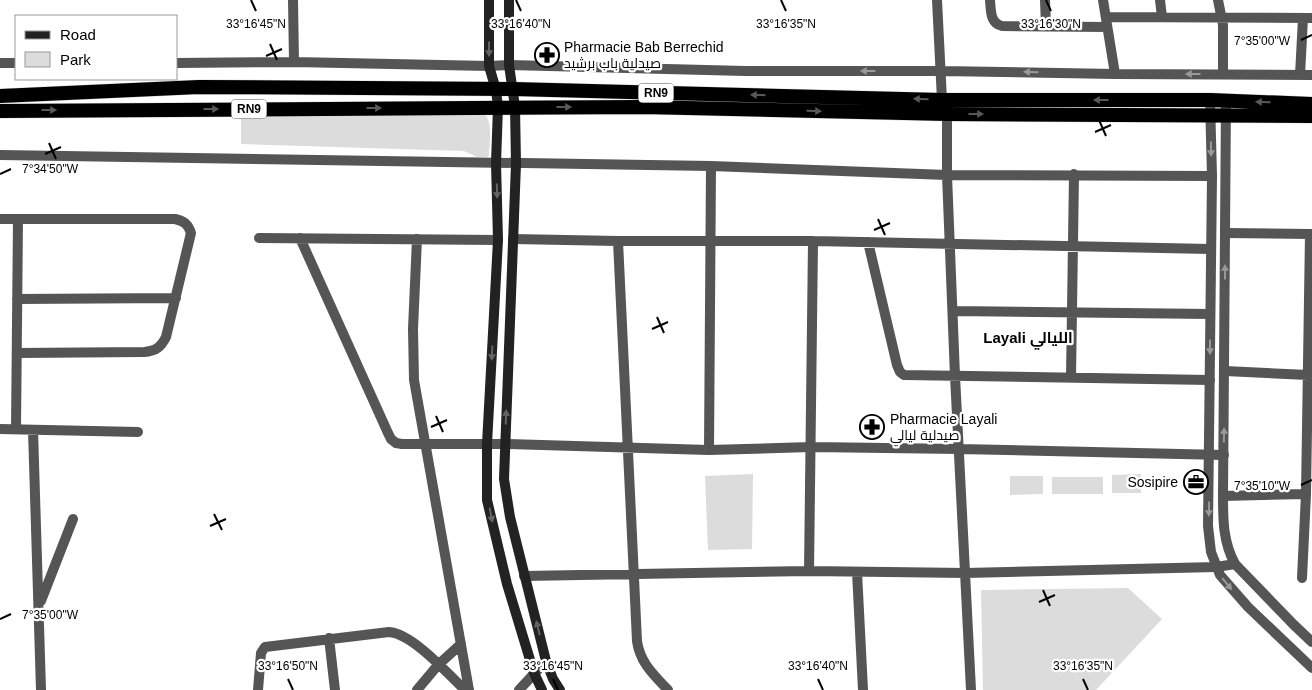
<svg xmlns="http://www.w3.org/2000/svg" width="1312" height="690" viewBox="0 0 1312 690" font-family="Arial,Cairo,sans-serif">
<rect width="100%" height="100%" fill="#fff"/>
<path fill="#dcdcdc" d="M241 112 483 113C494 120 489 144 489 156L487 157H477L464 151 241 144Z
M753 474 752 549 708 550 705 476Z
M1141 474V493H1112V475Z
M1010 476H1043V494L1010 495Z
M1052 477H1103V494H1052Z
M1128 588 1162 619 1096 690H983L981 590Z"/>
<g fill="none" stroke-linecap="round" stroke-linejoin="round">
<defs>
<path id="trunk" d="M0 96 199 87 513 89 942 100H1210L1312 104
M0 111 643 107 947 114 1312 116"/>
</defs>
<use href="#trunk" stroke="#dbdbdb" stroke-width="15"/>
<path stroke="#555" stroke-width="10" d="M293 0 294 62
M937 0 942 100 947 114V175L955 376 971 690
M990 0C991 11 990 23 1002 26L1107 27
M1045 0 1046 26
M1103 0 1115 74
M1160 0 1162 17
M1218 0 1223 25V74
M1106 17 1312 18
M0 63H16
M176 63 294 62 489 66 509 65 745 71H941L1115 74 1312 75
M1300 75 1303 18
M0 155 711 166 947 175 1212 176
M0 219H175C184 221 188 224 191 233L166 337C161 347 156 351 144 352L17 353
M1225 233 1310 234
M259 238 498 240
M300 238 388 433 391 439 396 443 402 444H505L709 450 811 447 960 449 1224 455
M417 239 413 329 414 380 469 690
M513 239 618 241H813L1210 249
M618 241 637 641C640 663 654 675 668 690
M868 242 897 365 900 372 904 375 1210 380
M17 299 176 298
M953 311 1210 314
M1225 371 1308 375
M1071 378 1074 174
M0 429 138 432
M16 429 18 219
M33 430 41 690
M709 450 711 166
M1223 496 1306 494 1310 234H1312
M809 571 813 241
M857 572 863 690
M524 576 809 571 966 573 1216 567 1235 564
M1302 578 1306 494
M41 601 73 519
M329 638 335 690
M258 690 261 653 265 647 389 632C413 634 447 673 465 690
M417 690 438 665 461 644
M519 690 546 661"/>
<path stroke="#555" stroke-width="10" d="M1210 100 1212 176 1208 526 1211 552 1220 575 1248 607 1312 668
M1226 101 1223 496C1223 520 1223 542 1235 564L1294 625 1312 642"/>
<path stroke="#222" stroke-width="10" d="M489 0V66L496 90 498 107 496 163 498 240 487 444V500L507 584 534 673 542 690
M509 0V65L515 107 516 164 504 479 510 517 546 661 553 679 560 690"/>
<use href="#trunk" stroke="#000" stroke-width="14"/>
</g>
<defs><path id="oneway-solid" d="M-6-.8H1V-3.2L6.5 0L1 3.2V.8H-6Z" transform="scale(1.25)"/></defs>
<g fill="#646464">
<use href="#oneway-solid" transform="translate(489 49) rotate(90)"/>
<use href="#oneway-solid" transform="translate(497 191) rotate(89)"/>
<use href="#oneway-solid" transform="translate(492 353) rotate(93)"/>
<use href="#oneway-solid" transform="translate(506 417) rotate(-88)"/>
<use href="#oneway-solid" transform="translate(491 515) rotate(79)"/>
<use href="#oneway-solid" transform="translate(538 628) rotate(-104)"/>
</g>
<g fill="#999">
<use href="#oneway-solid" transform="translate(868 71) rotate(180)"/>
<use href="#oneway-solid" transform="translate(1031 72) rotate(-179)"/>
<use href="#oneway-solid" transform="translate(1193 74) rotate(180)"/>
<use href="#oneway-solid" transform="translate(1211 149) rotate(89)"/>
<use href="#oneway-solid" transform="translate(1225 272) rotate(-90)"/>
<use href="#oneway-solid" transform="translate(1210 347) rotate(90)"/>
<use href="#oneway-solid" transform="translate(1224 435) rotate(-89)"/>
<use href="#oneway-solid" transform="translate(1209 509) rotate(91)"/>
<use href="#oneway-solid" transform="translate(1227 584) rotate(50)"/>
</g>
<g fill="#595959">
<use href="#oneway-solid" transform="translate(758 95) rotate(-179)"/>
<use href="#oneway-solid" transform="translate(921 99) rotate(-179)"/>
<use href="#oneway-solid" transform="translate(1101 100) rotate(-180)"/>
<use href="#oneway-solid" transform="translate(1263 102) rotate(-178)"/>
<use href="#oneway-solid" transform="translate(564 107)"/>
<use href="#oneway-solid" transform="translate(374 108)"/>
<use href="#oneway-solid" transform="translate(211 109)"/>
<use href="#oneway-solid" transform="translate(49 110)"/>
<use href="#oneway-solid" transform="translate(814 111) rotate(1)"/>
<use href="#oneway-solid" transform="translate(976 114)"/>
</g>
<path fill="none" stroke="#000" stroke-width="2" d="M251 0 256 11M516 0 521 11M781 0 786 11M1046 0 1051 11M1301 40 1312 35M270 44 277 60M266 56 282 49M1099 120 1106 136M1095 132 1111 125M49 143 56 159M45 154 61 147M0 174 11 169M878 219 885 235M874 230 890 223M657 317 664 333M652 329 668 322M436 416 443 432M431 427 447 420M1301 485 1312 480M214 514 222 530M210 526 226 519M1043 590 1050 606M1039 602 1055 595M0 619 11 614M288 679 293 690M553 679 558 690M818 679 823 690M1083 679 1088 690"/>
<defs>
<symbol id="pharmacy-ring" viewBox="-11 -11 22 22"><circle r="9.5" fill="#fff" stroke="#000" stroke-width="1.5"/><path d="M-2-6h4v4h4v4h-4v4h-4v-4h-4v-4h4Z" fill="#000"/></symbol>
<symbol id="office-ring" viewBox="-11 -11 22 22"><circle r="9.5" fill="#fff" stroke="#000" stroke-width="1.5"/><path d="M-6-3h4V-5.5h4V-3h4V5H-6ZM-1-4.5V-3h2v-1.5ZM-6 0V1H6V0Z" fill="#000"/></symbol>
</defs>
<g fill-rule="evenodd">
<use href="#pharmacy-ring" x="533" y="41" width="28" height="28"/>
<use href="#pharmacy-ring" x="858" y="413" width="28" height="28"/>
<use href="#office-ring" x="1182" y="468" width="28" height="28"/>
</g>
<g text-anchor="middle" stroke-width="4.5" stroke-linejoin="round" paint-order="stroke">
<g fill="#fff" stroke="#4c4c4c" stroke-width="1">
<rect x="638.5" y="83.5" width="35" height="19" rx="4"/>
<rect x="231.5" y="99.5" width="35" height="19" rx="4"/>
</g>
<g font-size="12" font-weight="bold" fill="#000">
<text x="656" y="97">RN9</text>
<text x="249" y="113">RN9</text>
</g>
<g font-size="14" fill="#000" stroke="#fff" text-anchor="start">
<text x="564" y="52">Pharmacie Bab Berrechid<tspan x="564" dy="16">صيدلية باب برشيد</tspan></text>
<text x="890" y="424">Pharmacie Layali<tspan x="890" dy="16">صيدلية ليالي</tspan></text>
<text x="1178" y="487" text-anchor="end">Sosipire</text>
</g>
<g font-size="15" font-weight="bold" fill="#000" stroke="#fff">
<text x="1028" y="343">Layali الليالي</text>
</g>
</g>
<g font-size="12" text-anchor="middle" fill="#000" stroke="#fff" stroke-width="4.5" stroke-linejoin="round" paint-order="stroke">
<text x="256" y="28">33°16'45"N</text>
<text x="521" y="28">33°16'40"N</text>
<text x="786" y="28">33°16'35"N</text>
<text x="1051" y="28">33°16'30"N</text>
<text x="1262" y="45">7°35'00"W</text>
<text x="50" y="173">7°34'50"W</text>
<text x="1262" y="490">7°35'10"W</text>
<text x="50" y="619">7°35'00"W</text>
<text x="288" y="670">33°16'50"N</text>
<text x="553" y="670">33°16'45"N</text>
<text x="818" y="670">33°16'40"N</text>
<text x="1083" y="670">33°16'35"N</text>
</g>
<rect x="15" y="15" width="162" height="65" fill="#ffffff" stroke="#999999"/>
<rect x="25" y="31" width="25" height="8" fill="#222222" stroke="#999999"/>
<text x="60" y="40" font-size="15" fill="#000000">Road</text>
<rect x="25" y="52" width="25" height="15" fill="#dcdcdc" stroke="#999999"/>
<text x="60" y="65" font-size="15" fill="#000000">Park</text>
</svg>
